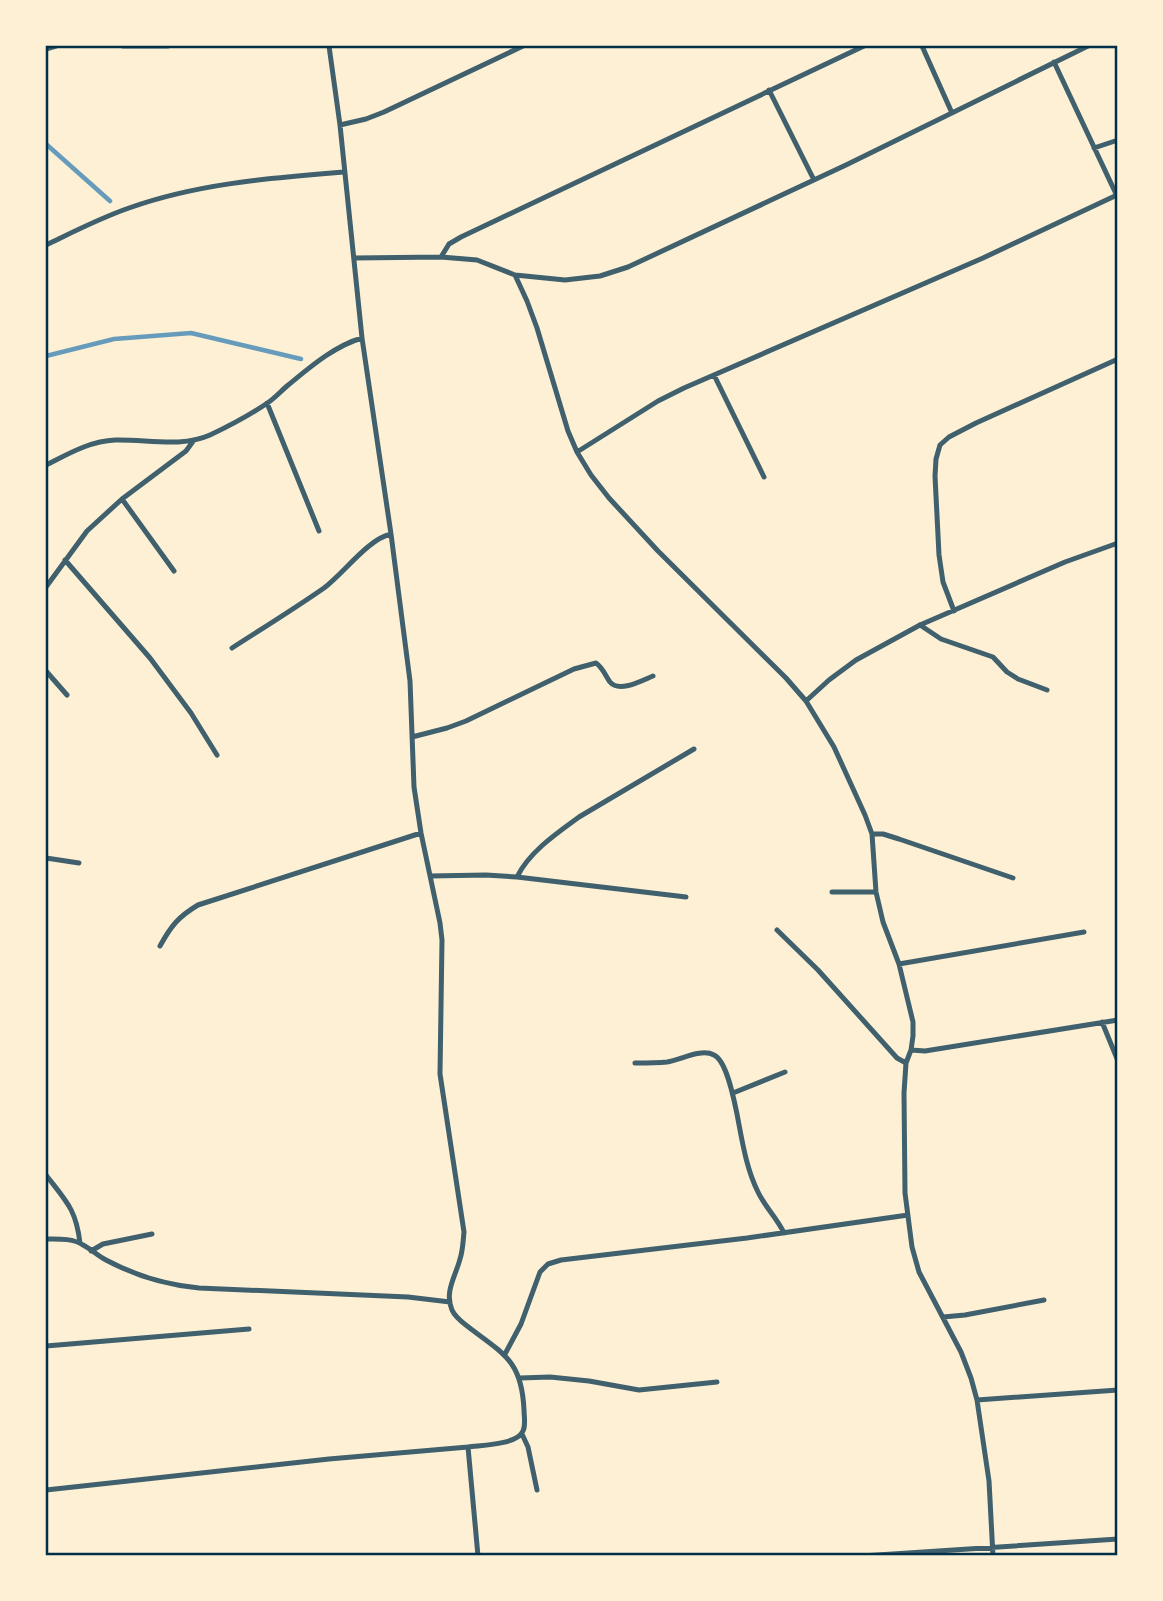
<svg xmlns="http://www.w3.org/2000/svg" width="1163" height="1601" viewBox="0 0 1163 1601" font-family="Ubuntu,sans-serif">
<rect width="100%" height="100%" fill="#fdf0d5"/>
<g fill="none" stroke-linecap="round" stroke-linejoin="round">
<path stroke="#669bbc" stroke-width="4.5" d="M46 144 110 201
M46 356 114 339 191 333 301 359"/>
<path stroke="#3f606c" stroke-width="5" d="M123 46H168
M329 46 340 125 362 338 391 534 410 681 414 787 421 833 440 923 442 940 440 1074 464 1232C463 1241 463 1250 460 1259 456 1275 444 1292 452 1310 456 1319 464 1323 471 1329 506 1355 522 1363 524 1410 524 1417 526 1425 523 1431 517 1445 481 1445 468 1447L478 1556
M922 46 952 113
M46 49 56 46
M1054 62 1117 196
M769 90 814 180
M340 125 366 119 384 112 523 46
M1094 148 1118 140
M46 245C73 232 100 218 129 208 199 183 272 178 345 172
M441 257 449 244 461 237 864 46
M355 258 441 257 477 260 515 275 565 280 600 276 628 267 846 165 1088 46
M515 275 527 301 537 328 568 431 577 452 591 475 609 498 658 551 786 678 806 701 834 747 865 815 872 834 876 892 883 922 899 964 913 1022V1036L911 1050 906 1063 904 1093 905 1193 912 1247 919 1272 961 1352 971 1378 977 1400 989 1481 993 1556
M714 375 764 477
M267 403 319 531
M577 452 658 401 684 388 983 258 1117 195
M46 465C68 454 90 441 115 440 146 439 181 448 210 435 227 427 251 414 266 404 274 399 280 392 287 386 309 368 334 346 362 338
M122 499 174 571
M65 560 150 658 191 713 217 755
M46 587 87 531 122 499 186 451 194 440
M954 611 943 582 939 555 935 476 936 459 940 445 949 437 976 423 1118 359
M920 625 941 639 993 657 1007 672 1018 679 1047 690
M232 648C263 628 294 609 324 588 344 573 368 539 391 534
M46 671 67 695
M806 701 829 680 856 660 920 625 1065 562 1118 543
M412 737 447 728 466 721 574 669 596 663C603 668 605 675 610 682 619 693 641 681 653 676
M872 834H883L899 839 1013 878
M46 858 79 863
M430 876 486 875 517 877 686 897
M517 877C529 852 557 833 579 817L694 749
M832 892H876
M777 930 818 970 897 1058 906 1063
M160 946C171 926 178 917 198 905L421 833
M899 964 1084 932
M1102 1022 1118 1061
M911 1050 925 1051 1118 1020
M635 1063C645 1063 657 1063 667 1062 681 1060 701 1048 714 1055 727 1061 734 1100 737 1114 742 1140 746 1168 758 1192 765 1207 777 1218 784 1233
M733 1093 785 1072
M46 1175C66 1201 76 1209 80 1243
M46 1239C57 1239 73 1238 83 1245 91 1249 98 1256 106 1260 134 1275 167 1285 199 1288L408 1297 450 1302
M91 1251 103 1244 152 1234
M943 1317 965 1315 1044 1300
M46 1346 249 1329
M505 1354 521 1324 540 1272 548 1264 561 1260 747 1238 908 1215
M520 1378 550 1377 589 1381 639 1390 717 1382
M977 1400 1118 1390
M522 1434 528 1447 537 1490
M46 1490 329 1459 468 1447
M862 1556 1118 1539"/>
</g>
<rect width="1163" height="1601" fill="none" stroke="#fdf0d5" stroke-width="94"/>
<rect x="47" y="47" width="1069" height="1507" fill="none" stroke="#003049" stroke-width="2.5"/>
</svg>
